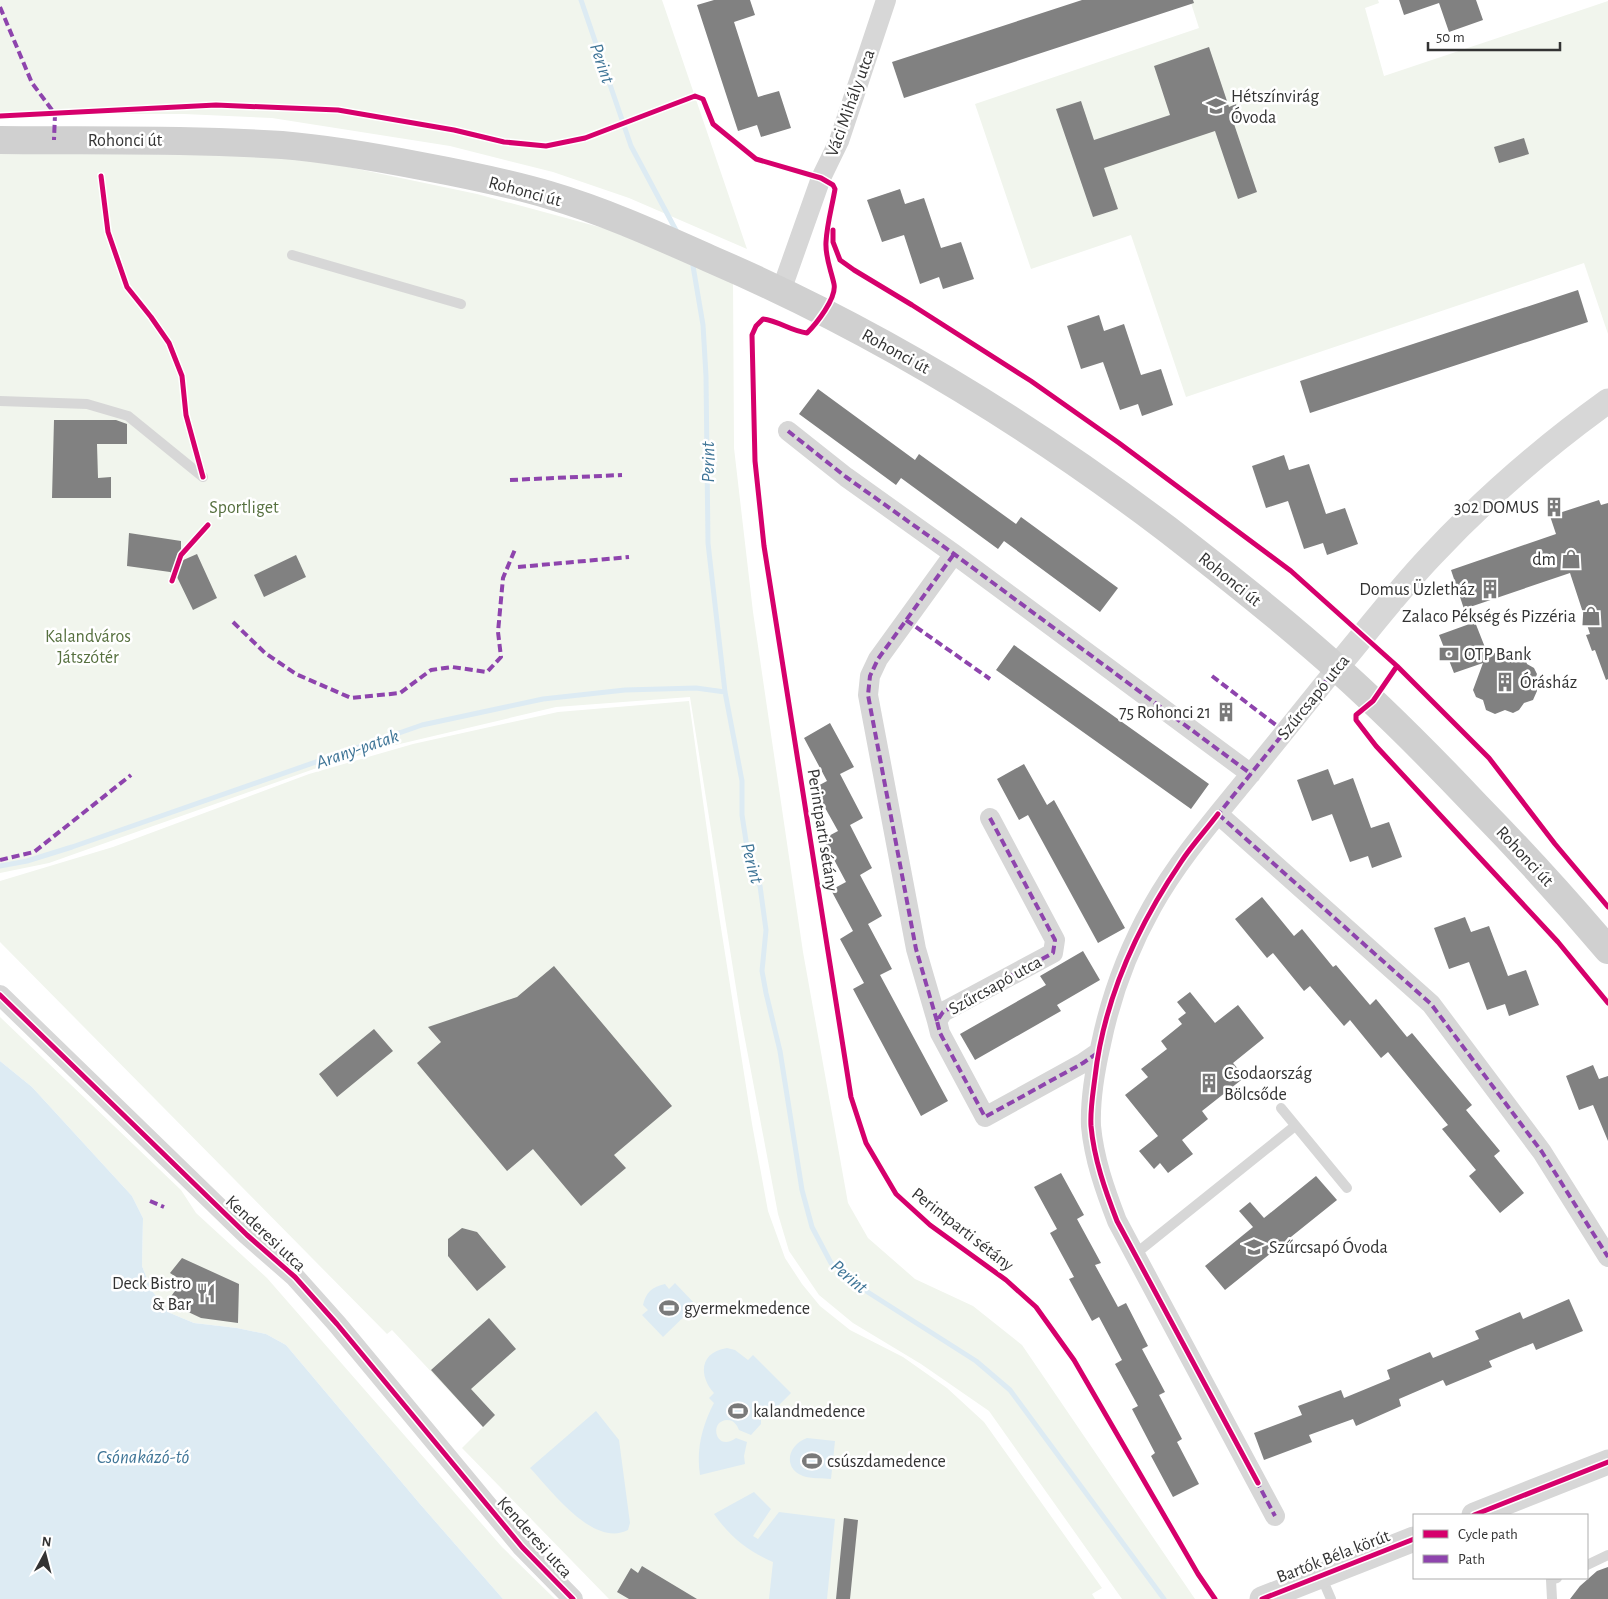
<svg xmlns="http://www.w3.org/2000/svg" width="1608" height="1599" viewBox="0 0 1608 1599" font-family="'Alegreya Sans',sans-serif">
<rect width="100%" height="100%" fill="#fff"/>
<path fill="#f1f5ed" d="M0 0H662L747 249 629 198 553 172 450 146 272 118 184 114H0Z
M1190 0H1378L1379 3 1365 8 1384 76 1608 1V334L1584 263 1186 397 1131 235 1031 269 975 104 1199 28Z
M0 153 291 155 477 194 614 231 733 279 734 448 753 612 803 952 848 1203 868 1238 915 1279 973 1306 1022 1345 1195 1599H1122L989 1411 921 1364 853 1323 819 1295 789 1251 778 1214 740 1013 690 697 556 707 387 747 314 769 49 863 0 873Z
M689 701 718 909 752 1124 768 1211 785 1258 802 1284 820 1306 850 1330 903 1357 947 1388 984 1422 1102 1588 1092 1594 1095 1599H609L462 1448 483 1427 392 1330 387 1334 0 942V881L113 847 309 774 413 744 558 712Z
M0 1017 181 1190 196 1213 267 1278 502 1547 555 1599H503L420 1504 286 1345 266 1334 237 1328 194 1323 170 1313 152 1291 142 1266 143 1218 132 1196 32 1087 0 1061Z"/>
<path fill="#ddebf3" d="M0 1061 32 1087 132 1196 143 1218 142 1266 152 1291 170 1313 194 1323 237 1328 266 1334 286 1345 420 1504 503 1599H0Z
M675 1283 696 1305 663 1337 642 1315 648 1310 643 1305C646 1292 652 1287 665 1284L669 1289Z
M727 1348 735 1350 748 1360 753 1355 791 1393 777 1407H770L761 1416V1424L751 1435 739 1430C737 1425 734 1420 727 1420 708 1421 716 1453 736 1438L747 1442 744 1456 745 1464 700 1475C696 1450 702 1426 714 1403L709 1398 714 1393C698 1375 700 1352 727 1348Z
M596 1411 619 1440 630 1523 628 1530C593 1548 551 1490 530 1468Z
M807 1438 835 1441 831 1479C823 1478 811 1479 803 1476 783 1469 787 1445 807 1438Z
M754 1492 771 1509 753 1536 758 1539 779 1512 835 1519 827 1599H769L773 1562C748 1551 730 1537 714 1514Z"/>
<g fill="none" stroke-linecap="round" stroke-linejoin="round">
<path stroke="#ddebf3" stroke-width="5" d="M581 0 631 146 678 234
M692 260 703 325 706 376 708 543 725 692 742 781V815L748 854 760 886 766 930 762 971 766 993 780 1051 802 1190 812 1227 831 1263 866 1291 976 1361 1010 1390 1164 1599
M0 866 27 861 72 847 422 725 543 699 625 690 696 688 725 692"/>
</g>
<path fill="#818181" d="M714 0H750L755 15 734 22 758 97 779 91 791 128 761 137 757 125 738 131 697 5Z
M1082 0H1193L1194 3 904 98 892 62Z
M1399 0H1476L1483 20 1449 32 1439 3 1404 15Z
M1209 47 1229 107 1236 104 1242 122 1234 124 1257 192 1238 199 1215 131 1104 168 1118 209 1093 217 1056 109 1081 101 1094 140 1170 115 1154 66Z
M1524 138 1529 154 1499 163 1494 147Z
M900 189 905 204 924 198 941 248 961 242 974 279 943 289 939 277 920 284 904 235 882 242 867 200Z
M1578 290 1588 322 1310 413 1300 381Z
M1099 315 1104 331 1124 324 1141 375 1161 369 1173 405 1142 416 1138 404 1120 410 1103 362 1081 369 1067 326Z
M818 389 915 460 919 454 1016 524 1021 517 1118 588 1100 612 1004 541 998 549 901 478 896 485 799 414Z
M54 420H116L127 424V444H97L98 478 111 477V498H52Z
M1284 455 1289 470 1309 464 1326 514 1345 508 1358 544 1327 555 1323 543 1304 549 1288 501 1266 508 1252 466Z
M1599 500 1601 505 1608 503V679L1606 680 1595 650 1592 651 1586 635 1590 634 1570 573 1464 609 1451 570 1556 534 1550 516Z
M129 533 181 541V561L197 554 217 598 193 610 177 577 170 572 127 566Z
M296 555 306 577 264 597 254 575Z
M1475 622 1488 655 1497 652 1505 654 1515 650 1524 655 1527 664 1534 668 1537 674 1534 682 1537 691 1533 700 1524 703 1519 710 1513 713 1505 710 1495 714 1486 710 1483 700 1476 697 1473 690 1483 663 1454 673 1439 635Z
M1014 645 1209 784 1191 809 996 670Z
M830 723 854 767 840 774 863 818 850 825 872 868 860 875 882 916 868 924 892 969 880 975 948 1101 921 1116 853 989 864 983 840 939 853 931 831 890 846 882 823 839 838 831 814 788 827 781 804 738Z
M1024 764 1047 805 1054 800 1125 928 1098 943 1028 815 1019 820 997 779Z
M1328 769 1334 785 1353 778 1371 828 1389 822 1402 857 1372 868 1368 856 1350 862 1332 814 1312 821 1297 780Z
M1262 897 1294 936 1302 929 1333 967 1336 965 1370 1005 1376 999 1407 1037 1412 1033 1472 1105 1466 1110 1500 1151 1494 1156 1524 1193 1500 1213 1469 1176 1476 1170 1442 1129 1448 1125 1388 1052 1381 1058 1350 1020 1344 1026 1310 986 1304 991 1273 953 1267 958 1235 919Z
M1465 917 1471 932 1489 926 1508 976 1526 970 1539 1005 1509 1016 1505 1004 1487 1010 1469 962 1449 969 1434 928Z
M1083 951 1100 980 1057 1005 1061 1011 975 1060 960 1034 1046 985 1040 976Z
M554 966 672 1106 614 1155 626 1168 581 1206 533 1149 507 1171 417 1063 441 1042 428 1027 517 997Z
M1190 992 1215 1023 1238 1005 1264 1038 1233 1063 1245 1077 1202 1111 1208 1119 1182 1140 1193 1154 1168 1173 1160 1163 1154 1169 1139 1151 1158 1136 1125 1095 1148 1077 1141 1069 1167 1049 1161 1041 1182 1024 1178 1019 1186 1013 1177 1002Z
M374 1029 393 1051 337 1097 319 1074Z
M1593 1065 1599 1079 1608 1076V1141L1593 1105 1579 1110 1566 1076Z
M1061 1173 1084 1215 1077 1219 1101 1263 1095 1265 1118 1307 1126 1303 1148 1346 1142 1349 1165 1392 1159 1395 1182 1439 1177 1442 1199 1484 1173 1497 1151 1456 1155 1453 1132 1409 1138 1406 1115 1364 1122 1360 1099 1317 1092 1321 1069 1279 1074 1277 1050 1233 1057 1229 1034 1187Z
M1316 1176 1337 1200 1225 1290 1205 1266 1253 1227 1239 1211 1250 1202 1264 1218Z
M462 1228 477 1232 506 1267 477 1291 448 1256V1239Z
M182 1258 239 1284 238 1323 201 1318 167 1302 182 1281 170 1273Z
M1569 1299 1583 1331 1536 1350 1533 1343 1489 1361 1492 1367 1446 1386 1443 1380 1399 1399 1401 1406 1356 1426 1353 1419 1309 1435 1312 1442 1264 1460 1254 1433 1302 1415 1298 1406 1341 1390 1344 1398 1390 1379 1387 1370 1430 1352 1433 1358 1479 1339 1475 1331 1520 1312 1523 1319Z
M489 1318 516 1349 471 1389 495 1415 483 1427 431 1370Z
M844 1518 858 1520 850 1599H836Z
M642 1566 697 1599H629L617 1592 631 1568 638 1573Z
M1608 1567V1599H1570L1580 1586 1597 1571Z"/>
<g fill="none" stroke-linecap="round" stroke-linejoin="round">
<path stroke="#d7d7d7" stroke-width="10" d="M292 255 461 304
M0 401 87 404 128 416 203 477
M1281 1108 1347 1188
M1134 1255 1295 1126
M1587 1565 1608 1555
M1321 1576 1331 1599
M1552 1599 1551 1580 1557 1578"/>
<path stroke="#d7d7d7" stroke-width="20" d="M781 291 821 178 839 141 886 0
M788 431 846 477 954 554 1251 774
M1218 814 1431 1004 1542 1152 1608 1257
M990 818 1055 940 1053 953 943 1012 937 1021 940 1033 985 1117 1083 1063 1099 1052
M0 995 247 1235 295 1277 337 1324 522 1547 573 1599
M937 1021 916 949 868 695 870 676 878 659 954 554
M1275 1516 1117 1221C1105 1190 1094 1159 1091 1126 1090 1100 1095 1070 1101 1044 1111 995 1128 950 1152 907 1176 864 1208 826 1239 788 1272 748 1304 708 1337 667"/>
<path stroke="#d7d7d7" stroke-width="25" d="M1337 667C1368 630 1397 592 1430 557 1484 499 1544 447 1608 401
M1474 1515 1608 1462
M1262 1599 1414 1539"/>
<path stroke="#d0d0d0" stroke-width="28" d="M0 140C94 141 188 139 282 145 329 149 375 157 421 166 464 174 508 183 549 195 607 212 661 237 715 261 877 331 1027 423 1167 529 1216 567 1266 606 1313 647 1370 696 1423 749 1475 804 1521 851 1565 899 1608 950"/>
<path stroke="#8e44ad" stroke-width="4" stroke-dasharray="8 4" stroke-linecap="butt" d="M0 7 32 83 55 114 54 140
M788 431 846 477 954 554 1251 774
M510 480 622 475
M518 567 629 557
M906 620 990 679
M233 622 265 653 296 674 351 698 400 693 431 670 452 667 487 672 501 657 498 632 503 578 516 547
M1212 676 1285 732
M1218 814 1431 1004 1542 1152 1608 1257
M1216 817 1337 667
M990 818 1055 940 1053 953 943 1012 937 1021 940 1033 985 1117 1083 1063 1099 1052
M0 860 34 852 131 775
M937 1021 916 949 868 695 870 676 878 659 954 554
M150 1201 164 1207
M1256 1480 1275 1516"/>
<defs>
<path id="cycleway" d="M0 116 216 105 338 110 454 130 504 142 546 146 585 138 695 96 703 99 713 124 756 159 821 178 833 185 835 189C832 207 827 224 826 242 825 257 831 270 834 284 837 298 816 324 807 333 791 331 779 321 763 319L756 326 752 335 755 461 764 546 851 1097 866 1143 896 1194 930 1225 1006 1280 1036 1307 1074 1360 1198 1574 1215 1599
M101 176 108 232 127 287 151 317 169 343 182 376 186 415 203 477
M833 230V242L840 260 854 270 912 305 1031 381 1119 443 1291 571 1397 666 1489 758 1555 844 1608 907
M172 581 181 555 208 525
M1397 666 1373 701 1356 715V720L1376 746 1558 942 1608 1003
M1218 814C1206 830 1192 845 1181 862 1137 927 1104 998 1095 1077 1093 1093 1090 1110 1091 1126 1094 1159 1105 1190 1117 1221L1258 1483
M0 995 247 1235 295 1277 337 1324 522 1547 573 1599
M1474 1515 1608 1462
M1262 1599 1414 1539"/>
</defs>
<use href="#cycleway" stroke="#fff" stroke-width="8"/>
<use href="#cycleway" stroke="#d6006c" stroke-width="5"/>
</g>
<defs>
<symbol id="school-bare" viewBox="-9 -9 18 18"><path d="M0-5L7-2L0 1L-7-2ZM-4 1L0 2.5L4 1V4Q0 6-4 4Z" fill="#7a7a7a" stroke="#fff" stroke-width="2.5" paint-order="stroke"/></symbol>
<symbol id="building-bare" viewBox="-9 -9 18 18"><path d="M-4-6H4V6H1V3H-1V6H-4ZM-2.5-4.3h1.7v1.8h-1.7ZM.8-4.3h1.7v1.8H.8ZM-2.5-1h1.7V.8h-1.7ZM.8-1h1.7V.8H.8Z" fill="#7a7a7a" stroke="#fff" stroke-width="2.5" paint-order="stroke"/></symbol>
<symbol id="shop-bare" viewBox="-9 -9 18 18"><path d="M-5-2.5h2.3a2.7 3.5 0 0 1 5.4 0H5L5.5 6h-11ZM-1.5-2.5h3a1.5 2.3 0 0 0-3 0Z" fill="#7a7a7a" stroke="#fff" stroke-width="2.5" paint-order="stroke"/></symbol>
<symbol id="bank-bare" viewBox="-9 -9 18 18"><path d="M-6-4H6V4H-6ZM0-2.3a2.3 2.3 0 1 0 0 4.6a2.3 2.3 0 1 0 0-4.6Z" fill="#7a7a7a" stroke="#fff" stroke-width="2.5" paint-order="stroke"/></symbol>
<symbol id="restaurant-bare" viewBox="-9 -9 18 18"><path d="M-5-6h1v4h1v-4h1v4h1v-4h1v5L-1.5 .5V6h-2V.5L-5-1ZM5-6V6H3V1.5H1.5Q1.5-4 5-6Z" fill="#7a7a7a" stroke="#fff" stroke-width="2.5" paint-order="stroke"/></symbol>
<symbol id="stadium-bare" viewBox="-9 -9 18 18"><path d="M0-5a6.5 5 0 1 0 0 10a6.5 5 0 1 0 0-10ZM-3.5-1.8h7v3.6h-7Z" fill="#7a7a7a" stroke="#fff" stroke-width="2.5" paint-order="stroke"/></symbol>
</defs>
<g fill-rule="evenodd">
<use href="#school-bare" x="1202" y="92" width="28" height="28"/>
<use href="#building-bare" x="1540" y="493" width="28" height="28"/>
<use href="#shop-bare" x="1557" y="545" width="28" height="28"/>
<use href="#building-bare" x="1476" y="575" width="28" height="28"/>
<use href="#shop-bare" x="1577" y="602" width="28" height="28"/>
<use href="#bank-bare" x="1435" y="640" width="28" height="28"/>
<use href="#building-bare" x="1491" y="668" width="28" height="28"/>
<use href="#building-bare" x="1212" y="698" width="28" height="28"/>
<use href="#building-bare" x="1195" y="1069" width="28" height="28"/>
<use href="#school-bare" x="1240" y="1233" width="28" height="28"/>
<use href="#restaurant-bare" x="192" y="1279" width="28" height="28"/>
<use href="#stadium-bare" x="655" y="1294" width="28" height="28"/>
<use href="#stadium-bare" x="724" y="1397" width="28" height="28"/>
<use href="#stadium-bare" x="798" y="1447" width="28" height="28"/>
</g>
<g text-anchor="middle" stroke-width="5" stroke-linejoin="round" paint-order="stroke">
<g font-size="18" fill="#333" stroke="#fff" text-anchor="start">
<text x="1231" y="102">Hétszínvirág<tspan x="1231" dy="21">Óvoda</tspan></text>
<text x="1539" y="513" text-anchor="end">302 DOMUS</text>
<text x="1556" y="565" text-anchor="end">dm</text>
<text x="1475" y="595" text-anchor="end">Domus Üzletház</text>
<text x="1576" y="622" text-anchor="end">Zalaco Pékség és Pizzéria</text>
<text x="1464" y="660">OTP Bank</text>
<text x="1520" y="688">Órásház</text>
<text x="1211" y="718" text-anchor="end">75 Rohonci 21</text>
<text x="1224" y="1079">Csodaország<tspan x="1224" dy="21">Bölcsőde</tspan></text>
<text x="1269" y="1253">Szűrcsapó Óvoda</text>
<text x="191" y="1289" text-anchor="end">Deck Bistro<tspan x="191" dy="21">&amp; Bar</tspan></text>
<text x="684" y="1314">gyermekmedence</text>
<text x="753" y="1417">kalandmedence</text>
<text x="827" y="1467">csúszdamedence</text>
</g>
<g font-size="18" fill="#333" stroke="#fff">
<text transform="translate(850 103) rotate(-70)" y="6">Váci Mihály utca</text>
<text x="125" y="146">Rohonci út</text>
<text transform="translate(525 191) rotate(15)" y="6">Rohonci út</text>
<text transform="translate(896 351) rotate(29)" y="6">Rohonci út</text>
<text transform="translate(1230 579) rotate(39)" y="6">Rohonci út</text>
<text transform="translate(1313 697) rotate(-51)" y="6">Szűrcsapó utca</text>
<text transform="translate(823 830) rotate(81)" y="6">Perintparti sétány</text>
<text transform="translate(1525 856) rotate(47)" y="6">Rohonci út</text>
<text transform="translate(995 985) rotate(-29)" y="6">Szűrcsapó utca</text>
<text transform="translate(963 1229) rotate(38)" y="6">Perintparti sétány</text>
<text transform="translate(266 1233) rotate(43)" y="6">Kenderesi utca</text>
<text transform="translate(535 1537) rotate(48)" y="6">Kenderesi utca</text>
<text transform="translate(1333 1556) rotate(-21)" y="6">Bartók Béla körút</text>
</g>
<g font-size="18" fill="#56703f" stroke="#fff">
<text x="244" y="513">Sportliget</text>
<text x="88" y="642">Kalandváros<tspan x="88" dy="21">Játszótér</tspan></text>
</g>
<g font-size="19" font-style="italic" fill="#3f7597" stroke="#fff">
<text transform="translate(603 63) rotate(71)" y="7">Perint</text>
<text transform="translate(707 462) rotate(-90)" y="7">Perint</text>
<text transform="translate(357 748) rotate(-19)" y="7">Arany-patak</text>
<text transform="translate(753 863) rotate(75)" y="7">Perint</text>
<text transform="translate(850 1276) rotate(40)" y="7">Perint</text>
<text x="143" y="1463">Csónakázó-tó</text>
</g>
</g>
<rect x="1413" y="1514" width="175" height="65" fill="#ffffff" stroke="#adadad"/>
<rect x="1423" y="1530" width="25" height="8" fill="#d6006c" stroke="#adadad"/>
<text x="1458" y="1539" font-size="15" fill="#333333">Cycle path</text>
<rect x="1423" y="1555" width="25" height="8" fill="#8e44ad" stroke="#adadad"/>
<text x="1458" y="1564" font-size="15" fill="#333333">Path</text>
<g transform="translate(45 1554) rotate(7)" stroke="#ffffff" stroke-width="4" paint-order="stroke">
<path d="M0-4L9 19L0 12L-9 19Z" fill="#333333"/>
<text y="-8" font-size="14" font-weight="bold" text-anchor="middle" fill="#333333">N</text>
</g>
<path d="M1428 42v8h132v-8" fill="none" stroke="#333333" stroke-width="2.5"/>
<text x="1436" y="42" font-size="15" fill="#333333" stroke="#ffffff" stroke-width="4" paint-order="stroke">50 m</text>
</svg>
